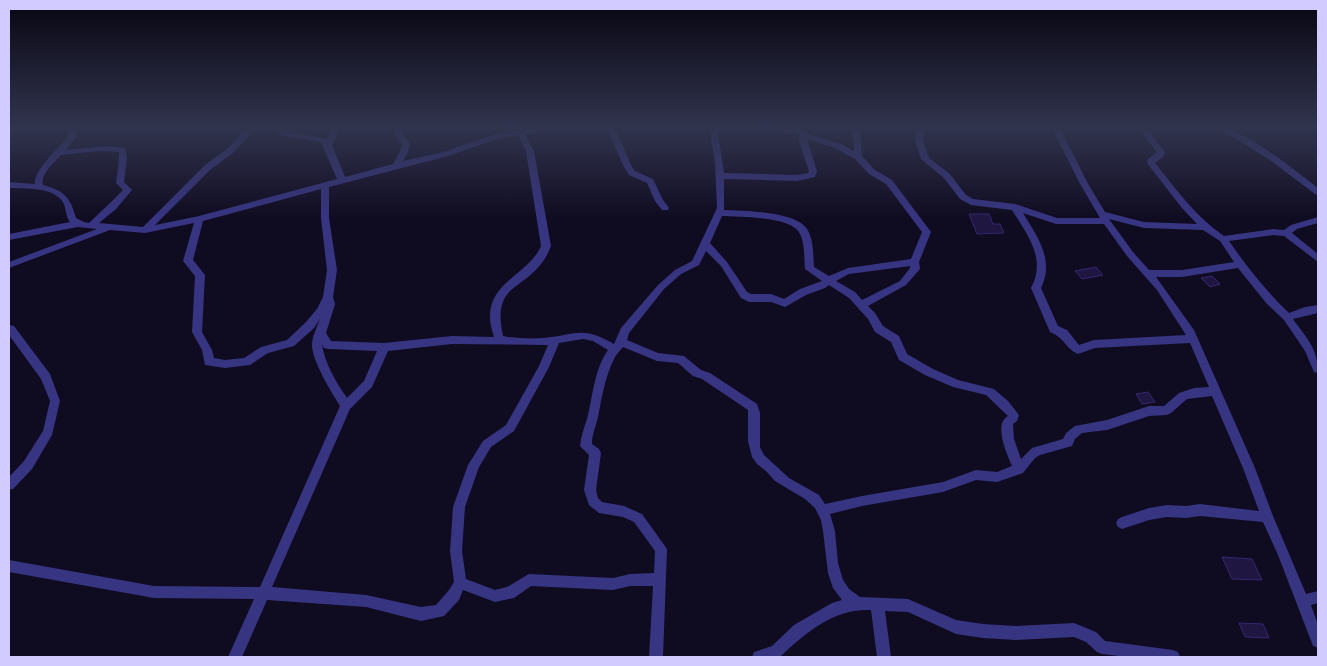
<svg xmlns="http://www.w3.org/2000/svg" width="1327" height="666" viewBox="0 0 1327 666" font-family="Figtree,sans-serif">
<rect width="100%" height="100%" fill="#0f0b20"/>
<path fill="#1f1742" stroke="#36276f" d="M969 214H989L993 224H1000L1004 233 977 234Z
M1096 267 1103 275 1082 279 1075 271Z
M1212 276 1220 284 1210 287 1201 278Z
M1148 392 1155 402 1142 404 1136 394Z
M1222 557 1252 559 1262 580 1232 579Z
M1239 623 1263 624 1269 638 1245 637Z"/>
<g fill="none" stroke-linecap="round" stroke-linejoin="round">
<path fill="#373482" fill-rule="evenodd" d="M64 126H72L76 130 77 136 66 150 107 146 125 148 127 158 124 182 132 190 116 209 99 223 143 227 205 165 227 149 250 126H258L233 153 211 169 155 225 199 216 337 179 321 142 279 135 273 126H281L285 131 327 139 334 126H342L332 145 345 177 393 164 400 152 402 144 394 133 395 126H403L402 133 410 144 408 152 403 161 443 152 496 134 516 131 515 126H521L523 130 547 126H564L560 128 525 134 534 151 551 246C549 251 547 256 544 260 521 293 492 283 503 336L508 337C520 338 532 339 543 338 576 335 582 325 614 344L621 328 658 285 675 270 692 261 717 208 715 162 709 126H717L724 173 797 175 808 173 809 171 799 141 800 136 798 133 783 132 764 128 763 126 795 128 793 126H801L807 134 841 144 854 151 852 126H860L862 156 875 170 892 180 931 232 919 262 920 269 906 285 868 306 875 313 883 326 899 336 907 354 933 369 958 380 994 389 1008 401 1019 415 1017 421 1013 424 1014 439 1021 459 1032 448 1063 439 1066 433 1075 426 1107 420 1149 406H1164L1179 393 1194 388 1209 387 1190 343 1095 348 1078 354C1066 349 1065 338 1050 332L1031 288C1047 259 1027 234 1012 210L971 205 960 199 944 178 921 159 915 140 916 134 921 126H929L924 134 923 140 929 158 950 174 966 195 973 199 1015 204 1057 218H1100L1079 182 1051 126H1059L1087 182 1105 212 1144 222 1197 224 1182 208 1147 163 1148 159 1157 152 1136 126H1144L1165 152 1163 157 1155 163C1176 189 1196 217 1224 236L1273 229 1284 230 1291 225 1318 217V223L1297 229 1292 233 1318 254V262L1284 236 1273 235 1229 241C1247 267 1266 291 1289 313L1305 307 1318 305V313L1293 319C1307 339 1318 348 1318 373L1314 372 1305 351 1284 320 1267 304 1238 268 1182 277H1156L1194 330 1255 468 1273 516 1306 594 1318 591V603L1311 605 1318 625V648L1313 646 1278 555 1263 522 1200 516 1186 518 1167 517 1149 520 1122 529 1118 527 1116 523 1118 519 1122 517 1149 508 1167 505 1186 506 1200 504 1259 511 1243 468 1212 396 1187 399 1171 413 1167 415 1149 416 1107 430 1082 433 1075 439 1072 446 1040 455 1035 458 1023 473 997 482 976 480 943 492 862 506 830 514 835 531 838 563 843 580 849 589 860 597 908 599 956 620 983 624 1016 626 1074 623 1096 632 1105 641 1173 650 1178 652 1180 657H1127L1102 654 1097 652 1086 642 1074 637 1016 640 983 638 956 634 908 612 885 611 891 657H877L871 610C835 608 806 632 781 656L777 657H752L754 652 772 646 794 625 832 603 842 600 833 588 828 573 823 531 821 520 815 508 805 499 775 481 766 471 757 464 752 457 748 441V410L702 379 693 376 678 363 657 361 623 347C620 351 616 354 614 359 605 377 602 397 598 417 596 426 592 434 592 444L599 449 601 453 596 490 598 498 602 502 624 506 642 514 667 549 663 657H649L653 586H630L613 590 531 586 514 598 495 602 463 590 459 600 444 616 421 621 366 607 267 600 242 657H228L254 599 154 598 9 572V560L154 586 260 587 340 406C332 393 312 361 312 345 312 337 317 327 320 319L314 328 294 346 268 353 250 365 225 368 205 365 202 350 192 332 195 276 183 261 194 223 145 233 110 230 9 268V262L97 229 78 227 9 240V234L70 222C66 217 66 210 64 204 55 186 25 189 9 188V182L35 184C33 171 60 146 69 136L68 131ZM518 135 526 151 541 246C529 274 489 282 490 317 490 324 492 331 494 337L452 336 384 343 331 341 326 333 335 304 333 297 337 270 329 218V187L448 156 500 138ZM807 139 835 148 855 159 869 174 886 184 922 232 911 259 848 268 829 276 814 267C813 255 814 240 807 229 795 211 744 211 724 210V179L797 181 815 177 817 171ZM99 151 119 152V158L116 183 123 190C112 202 101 211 89 223L84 222 76 218C70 197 65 191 43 185 40 174 54 163 61 155ZM321 189V218L327 270 323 297 317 309 306 322 287 340 261 347 244 358 225 360 214 358 212 350 202 332 205 275 193 260 203 221ZM1023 213 1056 224H1104L1127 256 1157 290 1186 335 1094 340 1079 345 1067 330 1058 326 1041 288C1055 260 1037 236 1023 213ZM722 216C739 217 792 216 800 234 805 244 804 258 805 269L822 281 800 289 784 299 771 294H751L747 292 727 262 710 243ZM1109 219 1144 228 1203 230 1220 241 1234 262 1182 270H1149L1133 252ZM706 251 721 266 741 298 749 302H771L785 307 806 295 825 288 829 285 849 298 868 319 875 332 891 342 899 360 925 375 953 387 986 395 1008 416C993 424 1007 454 1012 466L997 472 976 470 943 482 862 496 825 504 819 495 789 478 764 455 760 447V413L757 404 710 373 701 370 684 356 658 353 627 340 629 333 664 289 681 274 699 265ZM910 266V268L900 281 862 300 855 292 836 281 849 274ZM583 339 593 341 608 350C594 370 593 396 587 419 584 428 581 436 580 446L589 455 584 490 589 505 599 513 623 517 634 522 655 551 654 573 630 574 613 578 529 574 507 587 495 590 466 579 462 551 465 507 479 467 491 447 514 431 549 367 559 343ZM322 344 324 348 328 349 377 351 364 381 347 398C336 382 325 364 322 344ZM452 344 548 345 539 366 506 425 483 441 468 465 453 507 450 551 454 582 449 590 436 605 421 607 366 595 272 587 350 409 372 387 388 351Z
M606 126H614L632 167 635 171 653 179 663 200 669 208 668 210H662L655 201 647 183 629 175 624 167Z
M1212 126C1241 125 1294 170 1318 188V195L1315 194 1270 160 1238 140Z
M10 325 14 326 50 374 60 401 52 435 32 469 13 489 9 490V477L24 461 43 431 50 401 41 379 9 335Z"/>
</g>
<linearGradient id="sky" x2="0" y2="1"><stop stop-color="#080612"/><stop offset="0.58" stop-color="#31344e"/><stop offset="1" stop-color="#31344e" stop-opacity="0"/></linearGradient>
<rect width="1327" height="219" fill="url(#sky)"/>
<rect width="1327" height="666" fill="none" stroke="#d1cbff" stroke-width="20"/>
</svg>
